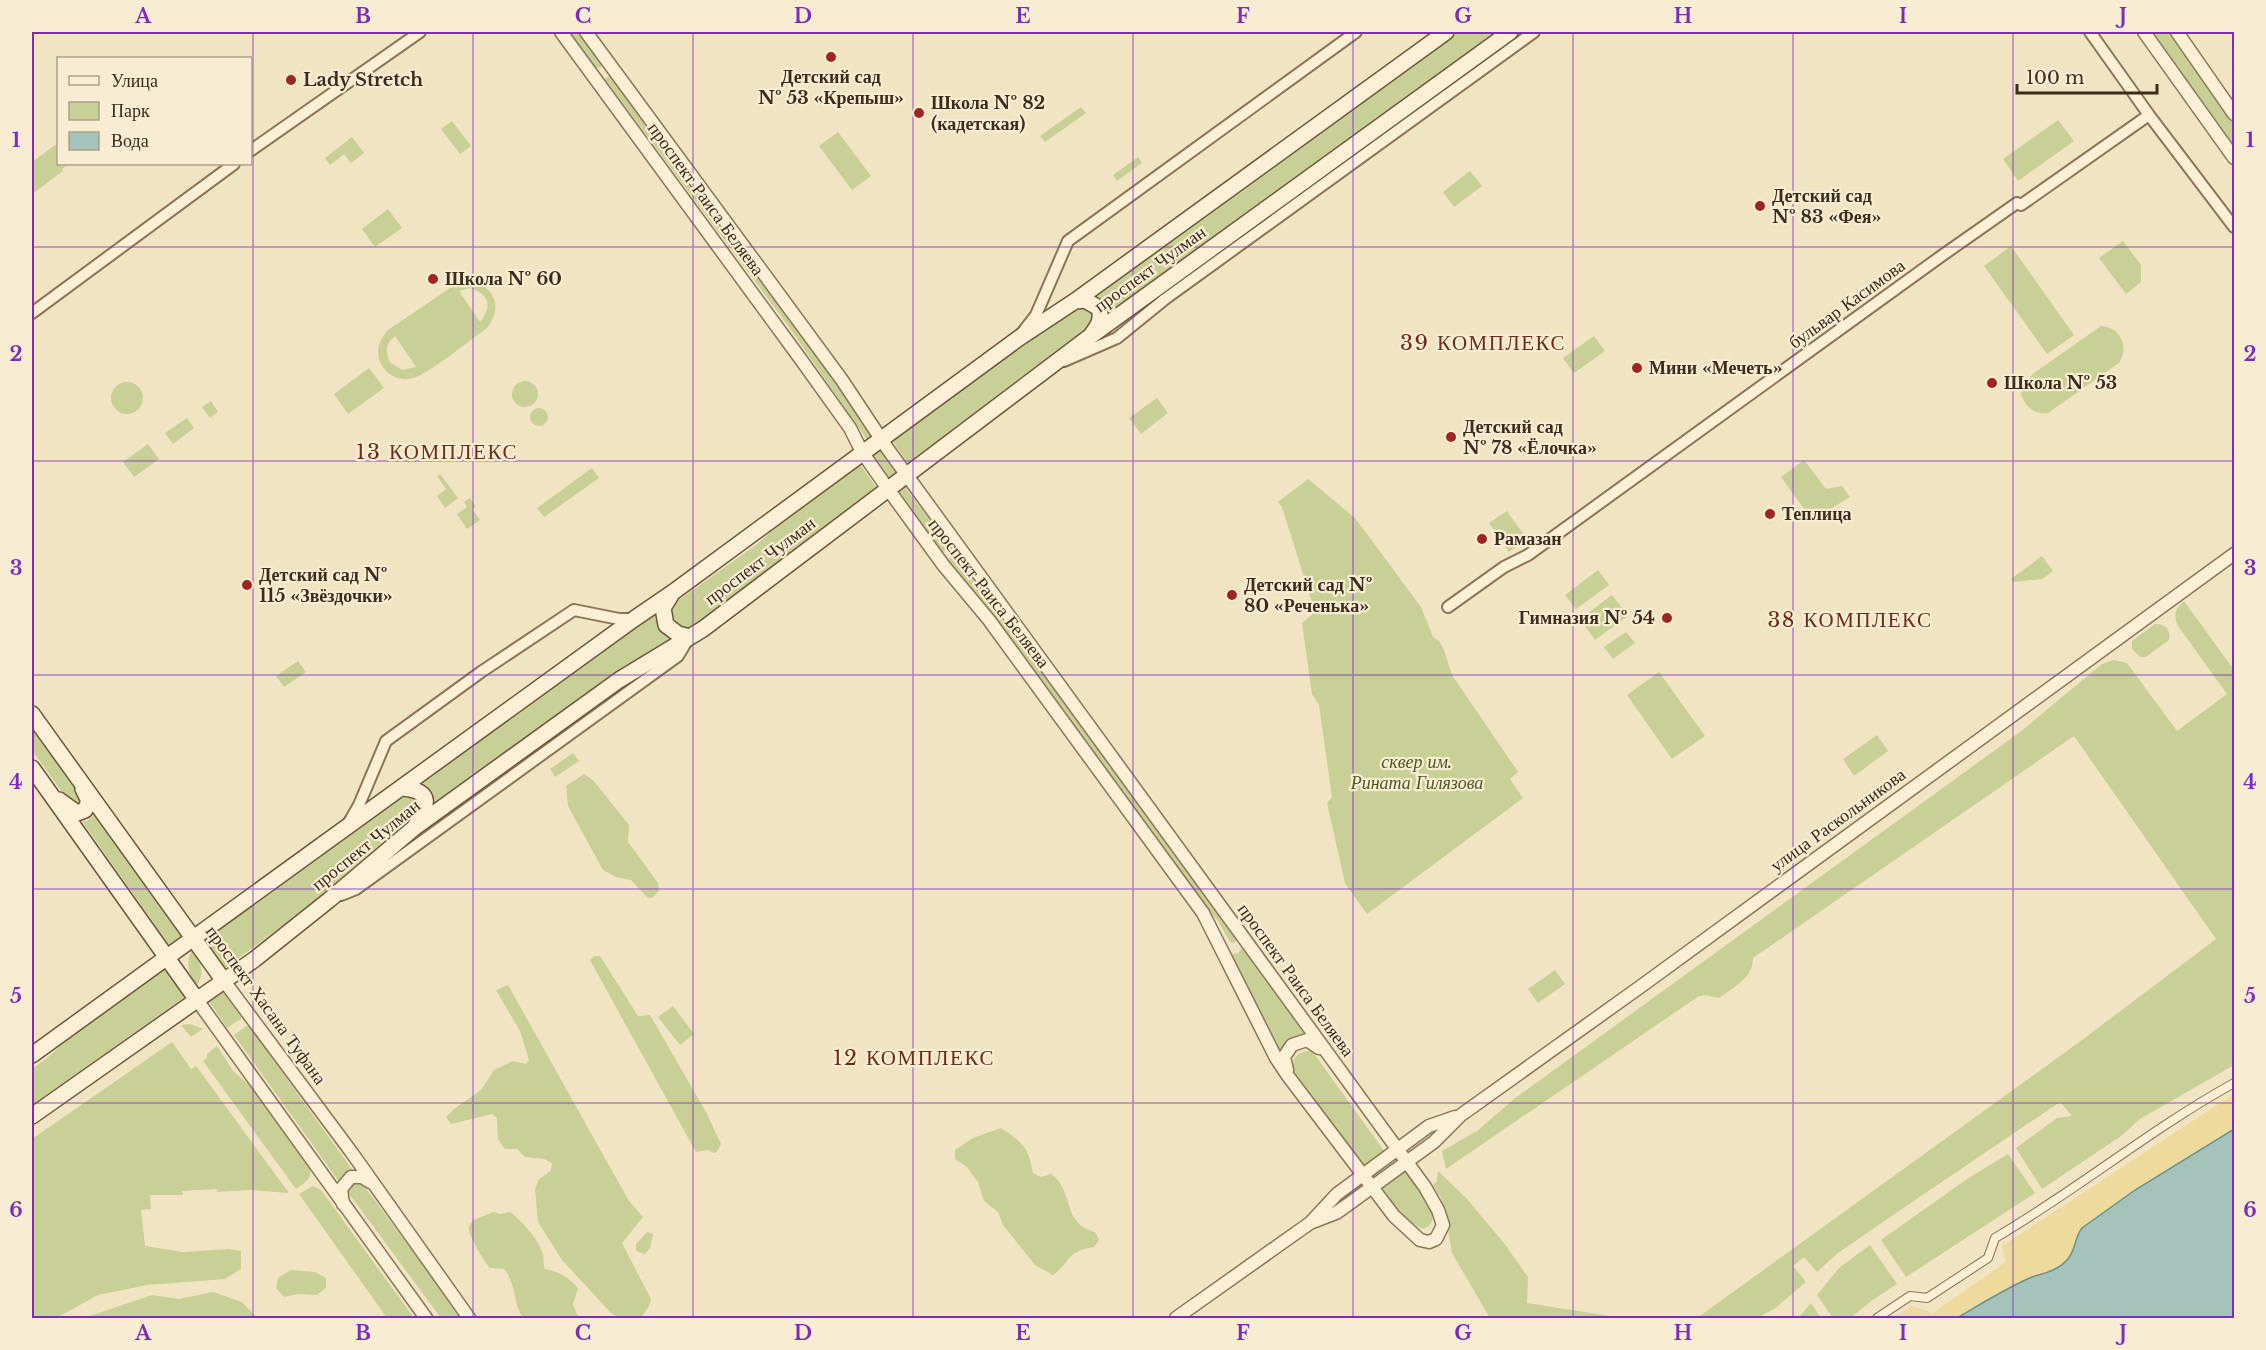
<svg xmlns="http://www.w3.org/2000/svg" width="2266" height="1350" viewBox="0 0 2266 1350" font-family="'Libre Baskerville',serif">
<rect width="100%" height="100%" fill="#f1e4c2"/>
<path fill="#c8d095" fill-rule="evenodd" d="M569 32H579L602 64 601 67 596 68Z
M1454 32H1502L1108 318 1106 306 1090 296Z
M2152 32H2169L2234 122V146Z
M612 74 794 323 873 435 867 440 789 327 605 79Z
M1081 107 1086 113 1045 142 1040 136Z
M2058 120 2074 141 2018 181 2003 159Z
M452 121 471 146 460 154 441 129Z
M838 132 871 176 852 190 819 146Z
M352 137 364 153 351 163 344 154 330 165 325 158Z
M58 143V164H70L62 169 63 171 32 194V162Z
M1138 157 1142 163 1117 181 1113 175Z
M1470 171 1482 186 1454 207 1443 192Z
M388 209 402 228 375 247 362 229Z
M2123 241 2141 265V282L2126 294 2099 258Z
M2011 246 2074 335 2047 354 1984 266Z
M468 280C494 286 504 305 487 328 471 339 429 374 413 378 401 382 386 375 381 364 374 351 380 340 388 330L456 284ZM470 288C489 294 493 306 480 322L459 291ZM395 336 416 367 402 370 390 362C385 352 386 343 395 336Z
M1080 305 1095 313 1090 325 909 464 892 441Z
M2101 326C2120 327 2130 347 2119 363L2048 413C2034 415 2024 406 2021 393L2025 382 2034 373Z
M1594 336 1605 351 1574 373 1563 358Z
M369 368 384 388 348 414 334 394Z
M512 394a13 13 0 1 1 26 0a13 13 0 1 1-26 0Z
M111 398a16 16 0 1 1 32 0a16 16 0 1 1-32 0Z
M1157 398 1168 413 1141 434 1129 418Z
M211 401 218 412 210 418 202 407Z
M530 417a9 9 0 1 1 18 0a9 9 0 1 1-18 0Z
M187 418 194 428 173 444 165 433Z
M148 444 159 459 134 477 123 462Z
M879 449 896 473 889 478 872 454Z
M1804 460 1826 489 1842 486 1850 497 1812 520 1781 477Z
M859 463 877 488 729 602 696 625 681 629 670 619V612L676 602 756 545 785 519Z
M592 468 599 478 544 517 537 508Z
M440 474 458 498 445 508 437 496 446 489 437 476Z
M1308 479 1355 518 1421 607 1433 637 1439 641 1444 650 1452 675 1518 772 1510 779 1523 798 1367 914 1345 883 1327 803 1332 797 1319 705 1312 694 1302 623 1315 612 1282 507 1278 502Z
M905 487 950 547 943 552 899 492Z
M470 498 476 507 472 509 480 520 467 529 457 514 467 507 464 502Z
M1507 511 1527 539 1509 552 1489 523Z
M952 555 958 557 1237 938 1235 943 1230 942 1218 921 1196 896 949 562V559Z
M2042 556 2053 571 2042 579 2013 582 2011 579Z
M1598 570 1609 585 1576 609 1565 595Z
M1612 595 1628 616 1595 640 1580 619Z
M2184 601 2234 670V1065L2140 1119 2121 1136 2042 1189 2016 1148 2057 1118 2072 1116 2060 1102 1896 1213 1838 1253 1817 1272 1804 1257 1793 1266 1806 1282 1774 1309 1757 1318H1697L2078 1043 2216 939 2074 736 1753 958C1753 978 1734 987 1719 998L1706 995 1699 996 1446 1169 1442 1151 1477 1131 1514 1099 2020 732 2102 664 2114 660 2127 663 2177 731 2227 694 2178 626C2173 615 2175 609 2184 601Z
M657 609C655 624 661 632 674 639L433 808V801L416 784Z
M2155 624C2166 624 2171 630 2169 640L2146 657H2140L2132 649V641Z
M1626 632 1635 643 1613 659 1604 647Z
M298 661 306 672 284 687 276 676Z
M1659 672 1705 736 1672 759 1627 695Z
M32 728 82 799V803L77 806 70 803 32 750Z
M1877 735 1888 751 1854 776 1843 759Z
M573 753 579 761 555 777 550 769Z
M584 774 593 780 629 825 628 842 658 883 659 891 653 897 648 898 631 880 616 877 603 870 568 806 566 786Z
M406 793 418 798 420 804 415 816 306 908 224 969 204 940Z
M96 810 182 936 169 945 82 821H87L94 815Z
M1243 947 1307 1038 1280 1055 1231 954 1238 953Z
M192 949C200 960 206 973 197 985 187 975 186 962 192 949Z
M594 956H600L638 1016 650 1015 707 1114 721 1144 717 1152 714 1153 708 1150 696 1152 590 960Z
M164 967 186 996 32 1105V1069L52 1054 76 1030Z
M1555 970 1565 984 1538 1003 1528 989Z
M508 985 629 1201 643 1217 622 1243 651 1299 649 1306 641 1318H619L611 1313 562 1260 538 1222 535 1189 539 1179 551 1171 552 1163 544 1159 525 1157 517 1149H505L498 1139 497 1118 492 1114 451 1124 446 1117 454 1109 481 1090 494 1070 513 1061 526 1064 529 1060 520 1031 496 990Z
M220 988 242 1018 227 1028 207 998Z
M673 1006 694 1034 680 1045 658 1017Z
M190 1024 203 1029 191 1037 181 1025Z
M248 1025 354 1172 340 1183 234 1035Z
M172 1042 191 1069 196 1066 289 1193 251 1190 217 1192V1189L182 1191 183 1195H150L151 1209 141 1210 145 1246 183 1252 228 1249 241 1251V1269L225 1279 147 1285 98 1295 56 1318H32V1139Z
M217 1046 233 1071 252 1087 310 1167C313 1179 304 1183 296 1189L203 1061 207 1058V1054Z
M1307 1051H1312L1387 1155 1366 1170 1293 1070C1292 1059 1296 1053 1307 1051Z
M1001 1128C1022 1142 1029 1147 1033 1173L1041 1177 1051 1174C1075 1191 1061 1223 1095 1232L1099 1240 1094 1247C1066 1251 1072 1261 1053 1275L1035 1265 1003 1225 998 1212 984 1201 978 1182 966 1166 955 1159V1150L973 1138Z
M2008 1154 2035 1193 1906 1277 1881 1240 1967 1179Z
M1406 1167C1414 1181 1449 1221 1423 1229 1403 1220 1393 1203 1380 1186Z
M1438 1171 1467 1199 1503 1242 1528 1277 1527 1303 1622 1318H1490L1452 1253 1445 1211 1441 1198 1433 1185 1437 1181Z
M356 1181 362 1183 462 1318H441L347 1191 348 1186Z
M313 1186 321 1190 414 1318H387L299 1194Z
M494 1212 500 1214 510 1212C522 1221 539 1240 543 1254 544 1259 543 1263 545 1269 560 1272 568 1277 578 1288L573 1304 577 1315 586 1318H523C513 1303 516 1283 504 1269L490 1268C485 1263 468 1234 469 1229 469 1226 471 1223 473 1220Z
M647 1232 653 1234 650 1248 645 1254 636 1251V1244Z
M1870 1245 1897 1284 1874 1299 1850 1318H1833L1817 1295 1839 1268Z
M291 1270 315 1272 326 1278V1288L317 1295 298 1294 284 1297 276 1288 278 1278Z
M213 1292 242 1302 257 1318H84L152 1295 179 1299Z
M1811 1303 1821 1318H1802L1800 1316Z"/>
<path fill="#efda9d" d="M2234 1094V1129L2135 1190 2076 1243 2067 1261 2059 1267 2003 1292 1957 1318H1892L1912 1306 1933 1313 2006 1262 2002 1246Z"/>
<path fill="#a5c3bb" stroke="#6b9289" stroke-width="1.5" d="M2234 1129V1318H1957C1981 1304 2006 1288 2032 1277 2044 1273 2057 1271 2066 1261 2076 1252 2074 1238 2082 1228L2135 1190Z"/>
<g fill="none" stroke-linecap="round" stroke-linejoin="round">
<defs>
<path id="pedestrian" d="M1877 1318 1910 1296 1927 1298 1988 1258 1995 1238C2077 1190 2151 1129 2234 1083"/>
<path id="minor" d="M2090 32 2149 115 2234 227
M250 151 420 32
M32 313 234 164
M1022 333 1036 315 1068 241 1356 32
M1064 361 1117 338 1165 299 1534 32
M1448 607 1504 567 1528 555 1940 257 2017 203 2021 205 2149 115
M348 824 359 805 386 741 481 672 574 610 619 619H634
M341 895 356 889 678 656 687 641"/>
<path id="tertiary" d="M561 32 802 361 850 428 862 452 888 489 944 566 989 620 1203 913 1276 1058 1288 1076 1394 1216 1420 1240 1429 1242 1436 1239 1443 1225 1438 1210 1425 1187 887 448 842 380 586 32
M2144 32 2234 158
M2177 32 2234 114
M224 981 352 1153 469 1318
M197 1000 426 1318
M1287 1070 1284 1057 1292 1045 1307 1040 1319 1048
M343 1204 341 1189 351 1177H362L370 1182
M1310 1223 1336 1213 1346 1206 1434 1142 1461 1115 1640 987 2234 554
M1176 1318 1310 1223 1337 1194 1429 1126 1455 1117"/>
<path id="secondary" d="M1075 301 1085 300 1099 308C1102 319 1099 325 1092 334
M671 595 663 608 666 625 678 634 690 637
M32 714 224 981
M32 768 197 1000
M403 788C433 791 428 805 416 825
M59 800 77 813 85 810 89 801 83 789
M32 1055 634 619 672 593 1019 338 1075 301 1446 32
M32 1116 255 959 329 900 414 828 619 680 703 629 1088 338 1510 32"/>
</defs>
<use href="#pedestrian" stroke="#8c7458" stroke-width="10"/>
<use href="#minor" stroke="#8c7458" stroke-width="14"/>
<use href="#tertiary" stroke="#8c7458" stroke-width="15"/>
<use href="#secondary" stroke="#6e553b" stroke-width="18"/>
<use href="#pedestrian" stroke="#fbf0d6" stroke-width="8"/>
<use href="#minor" stroke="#fbf0d6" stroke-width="10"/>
<use href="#tertiary" stroke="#fbf0d6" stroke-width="12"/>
<use href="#secondary" stroke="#fbf0d6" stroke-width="15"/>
</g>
<path fill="none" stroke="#7b2cbf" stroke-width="1.5" stroke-opacity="0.55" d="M253 32V1318M473 32V1318M693 32V1318M913 32V1318M1133 32V1318M1353 32V1318M1573 32V1318M1793 32V1318M2013 32V1318M32 247H2234M32 461H2234M32 675H2234M32 889H2234M32 1103H2234"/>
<g fill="#9f2524" stroke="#f8edd2" stroke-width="2">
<circle cx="831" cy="57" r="6"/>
<circle cx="291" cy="80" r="6"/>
<circle cx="919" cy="113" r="6"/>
<circle cx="1760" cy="206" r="6"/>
<circle cx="433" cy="279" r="6"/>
<circle cx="1637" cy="368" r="6"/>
<circle cx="1992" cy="383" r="6"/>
<circle cx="1451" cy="437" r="6"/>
<circle cx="1770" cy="514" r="6"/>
<circle cx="1482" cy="539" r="6"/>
<circle cx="247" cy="585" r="6"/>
<circle cx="1232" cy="595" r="6"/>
<circle cx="1667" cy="618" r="6"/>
</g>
<g text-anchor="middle" stroke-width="4.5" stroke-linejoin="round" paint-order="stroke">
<g font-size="18" font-weight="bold" fill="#3b2c1d" stroke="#f8edd2" text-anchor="start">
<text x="831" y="83" text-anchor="middle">Детский сад<tspan x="831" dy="21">№ 53 «Крепыш»</tspan></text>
<text x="303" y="86">Lady Stretch</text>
<text x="931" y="109">Школа № 82<tspan x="931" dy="21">(кадетская)</tspan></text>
<text x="1772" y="202">Детский сад<tspan x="1772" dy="21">№ 83 «Фея»</tspan></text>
<text x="445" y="285">Школа № 60</text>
<text x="1649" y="374">Мини «Мечеть»</text>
<text x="2004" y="389">Школа № 53</text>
<text x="1463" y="433">Детский сад<tspan x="1463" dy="21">№ 78 «Ёлочка»</tspan></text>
<text x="1782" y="520">Теплица</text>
<text x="1494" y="545">Рамазан</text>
<text x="259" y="581">Детский сад №<tspan x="259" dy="21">115 «Звёздочки»</tspan></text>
<text x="1244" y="591">Детский сад №<tspan x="1244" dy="21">80 «Реченька»</tspan></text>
<text x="1655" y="624" text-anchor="end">Гимназия № 54</text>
</g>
<g font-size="18" fill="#3b2c1d" stroke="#f8edd2">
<text transform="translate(706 199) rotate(54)" y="6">проспект Раиса Беляева</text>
<text transform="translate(1150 269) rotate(-36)" y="6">проспект Чулман</text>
<text transform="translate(1847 304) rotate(-36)" y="6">бульвар Касимова</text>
<text transform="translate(760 561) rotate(-37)" y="6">проспект Чулман</text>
<text transform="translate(989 593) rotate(52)" y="6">проспект Раиса Беляева</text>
<text transform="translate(1838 820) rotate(-36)" y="6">улица Раскольникова</text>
<text transform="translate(366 845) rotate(-39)" y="6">проспект Чулман</text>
<text transform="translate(1296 980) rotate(54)" y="6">проспект Раиса Беляева</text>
<text transform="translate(266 1005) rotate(54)" y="6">проспект Хасана Туфана</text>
</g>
<g font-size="18" font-style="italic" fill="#4a5922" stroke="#f8edd2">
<text x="1417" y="768">сквер им.<tspan x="1417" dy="21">Рината Гилязова</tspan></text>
</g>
<g font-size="21" letter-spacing="1.5" fill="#6b2c19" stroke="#f8edd2">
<text x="1483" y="350">39 КОМПЛЕКС</text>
<text x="437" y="459">13 КОМПЛЕКС</text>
<text x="1850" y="627">38 КОМПЛЕКС</text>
<text x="914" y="1065">12 КОМПЛЕКС</text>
</g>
</g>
<rect width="2266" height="1350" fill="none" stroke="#f8edd2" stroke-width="66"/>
<rect x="57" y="57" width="195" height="108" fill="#f8edd2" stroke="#aca08a" stroke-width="1.5"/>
<rect x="69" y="76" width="30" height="9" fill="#fbf0d6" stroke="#aca08a" stroke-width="1.5"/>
<text x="111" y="87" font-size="18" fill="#3b2c1d">Улица</text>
<rect x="69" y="102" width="30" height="18" fill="#c8d095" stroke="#aca08a" stroke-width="1.5"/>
<text x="111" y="117" font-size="18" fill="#3b2c1d">Парк</text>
<rect x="69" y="132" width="30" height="18" fill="#a5c3bb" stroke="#aca08a" stroke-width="1.5"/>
<text x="111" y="147" font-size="18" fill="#3b2c1d">Вода</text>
<path d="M2017 84v9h140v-9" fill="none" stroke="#3b2c1d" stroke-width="3"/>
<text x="2026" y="84" font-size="18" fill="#3b2c1d" stroke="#f8edd2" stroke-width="4.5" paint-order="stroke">100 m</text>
<rect x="33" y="33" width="2200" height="1284" fill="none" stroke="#7b2cbf" stroke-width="2"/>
<g font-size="20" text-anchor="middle" font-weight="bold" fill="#7b2cbf">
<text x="143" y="23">A</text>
<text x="363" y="23">B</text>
<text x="583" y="23">C</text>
<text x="803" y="23">D</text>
<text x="1023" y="23">E</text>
<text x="1243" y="23">F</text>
<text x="1463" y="23">G</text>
<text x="1683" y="23">H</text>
<text x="1903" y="23">I</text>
<text x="2123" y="23">J</text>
<text x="16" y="147">1</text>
<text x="2250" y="147">1</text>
<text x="16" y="361">2</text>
<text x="2250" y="361">2</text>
<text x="16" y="575">3</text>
<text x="2250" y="575">3</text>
<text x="16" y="789">4</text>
<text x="2250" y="789">4</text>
<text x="16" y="1003">5</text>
<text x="2250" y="1003">5</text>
<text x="16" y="1217">6</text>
<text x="2250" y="1217">6</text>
<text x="143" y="1340">A</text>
<text x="363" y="1340">B</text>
<text x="583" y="1340">C</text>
<text x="803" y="1340">D</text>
<text x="1023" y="1340">E</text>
<text x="1243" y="1340">F</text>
<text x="1463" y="1340">G</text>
<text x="1683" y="1340">H</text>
<text x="1903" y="1340">I</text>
<text x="2123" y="1340">J</text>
</g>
</svg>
